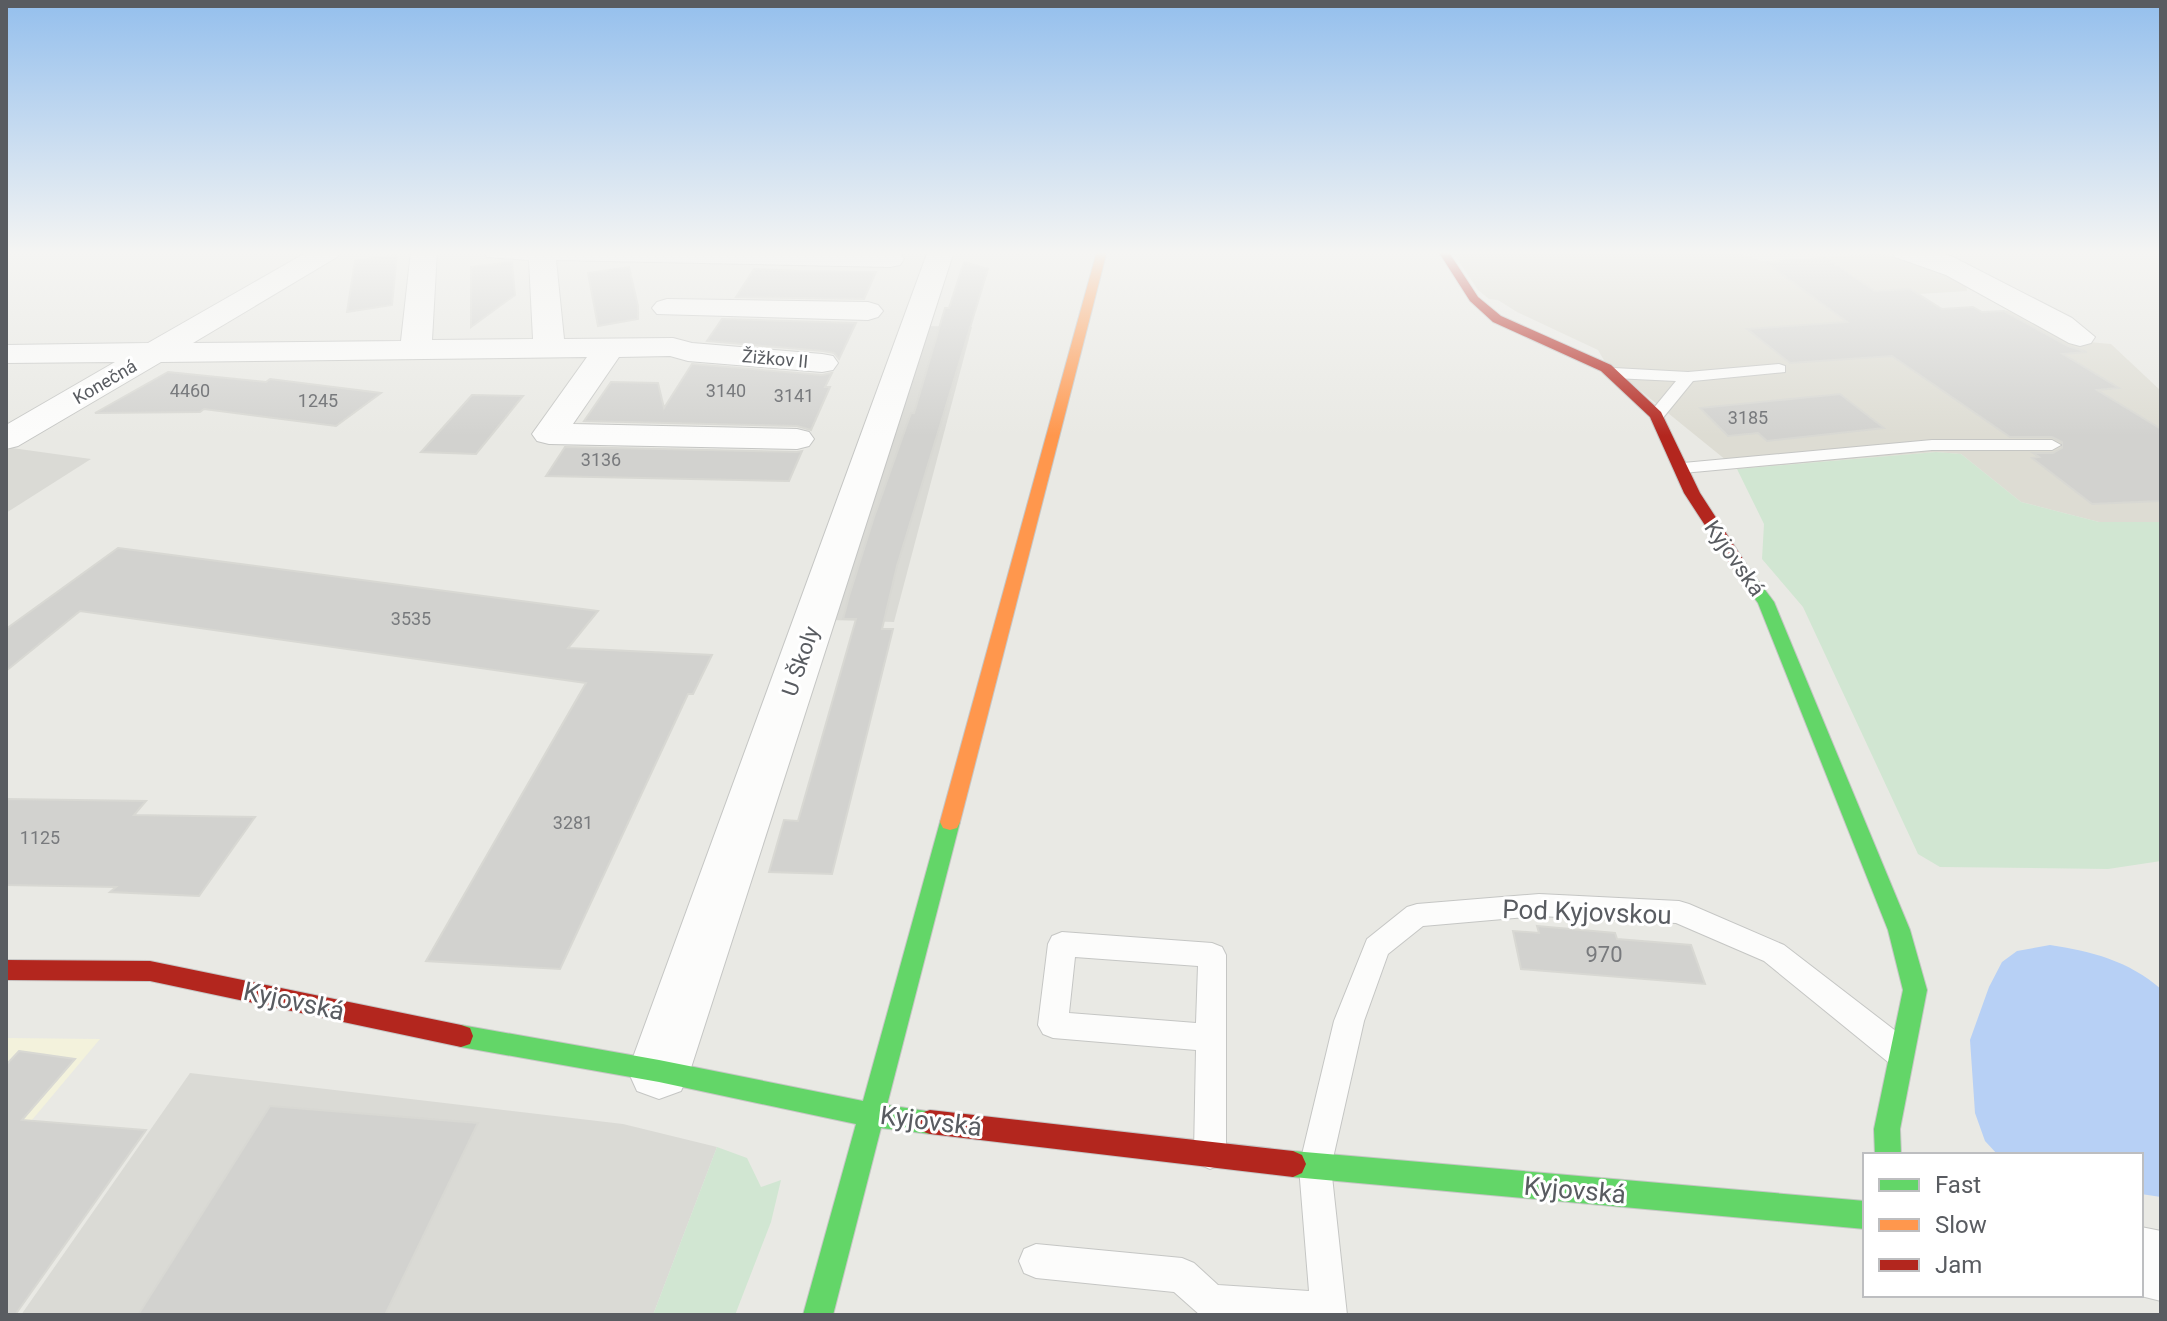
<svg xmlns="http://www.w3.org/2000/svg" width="2167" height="1321" viewBox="0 0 2167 1321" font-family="Roboto,sans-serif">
<rect width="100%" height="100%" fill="#e9e9e4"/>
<path fill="#f3f2dc" d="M6 1038 100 1039 6 1151Z"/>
<path fill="#dadad5" d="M927 326 972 327 894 622 831 620Z
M12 448 91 459 6 513V451Z
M190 1073 623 1124 717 1147 653 1315H21Z"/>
<path fill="#dddcd3" d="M1452 251H1733L1767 263 1778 271 1836 256 1879 254 1913 259 1966 284 1967 291 1920 294 1942 309 1973 307 1982 312 2015 310 2066 340 2111 344 2161 391V522H2099L2021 502 1961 454 1935 452 1737 469 1605 362 1598 350 1517 312 1498 300 1489 299 1478 290Z"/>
<path fill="#d1e6d2" d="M1936 452 1961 454 2021 502 2099 522H2161V861L2108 869 1940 867 1918 854 1803 607 1762 559 1764 524 1737 469Z
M717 1147 747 1158 761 1187 781 1180 771 1222 735 1315H653Z"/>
<path fill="#b7d0f5" d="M2050 945C2091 951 2129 961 2161 989V1197L2141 1194V1155H1998L1985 1141 1975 1113 1970 1040 1989 987 2002 962 2017 951Z"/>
<path fill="#d2d2cf" stroke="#d8d8d3" stroke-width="2" d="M397 255 392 305 347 312 355 261Z
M1826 258 1875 291 1910 289 1942 309 1973 307 1982 312 2004 311 2068 346 2087 352 2063 354 2119 388 2097 390 2161 429V501L2092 504 2032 458 2039 457 2033 453H2053L2062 448V442L2052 437H2010L1892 356 1790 363 1747 329 1847 322 1765 262Z
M512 262 515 295 471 327V267Z
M964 262 988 269 897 566 882 629H893L832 874 769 872 784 820 798 821 856 619H843L849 596 874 517 911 413H914L945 308H949Z
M629 267 638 306V319L598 326 588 273Z
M754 269 799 271 876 272 864 299 736 297Z
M722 319 856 323 839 359 834 353 823 351 707 341Z
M692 364 822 375 832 373 825 387H830L811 430 797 426 584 421 611 382 658 383 664 408Z
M168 372 266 382 270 379 381 393 336 426 204 409 200 412 95 413Z
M1840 394 1884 428 1767 441 1758 433 1728 436 1700 408Z
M472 395 523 396 476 454 421 452Z
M565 447 797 452 802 451 789 481 546 476Z
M118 548 598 611 568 648 712 655 693 694H688L560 969 426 961 586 683 80 611 6 671V629Z
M6 799 146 801 134 815 255 817 199 896 110 892 116 887 6 885Z
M1537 926 1615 933 1617 939 1691 945 1705 984 1521 969 1513 931 1539 933Z
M19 1051 75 1059 22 1120 146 1130 15 1315H6V1065Z
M270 1106 478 1123 385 1315H138Z"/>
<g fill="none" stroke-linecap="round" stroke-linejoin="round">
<defs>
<path id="lane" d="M1779 364 1785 366V372L1693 381 1662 419 1656 420 1648 415 1676 381 1614 378 1606 373 1614 368 1688 372Z
M1932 440H2052L2061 445 2052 450H1932L1683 473 1674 468 1683 463Z
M1539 894 1679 901 1689 904 1784 945 1910 1042 1914 1052 1910 1062 1899 1066 1888 1062 1764 961 1676 923 1539 916 1423 926 1388 954 1364 1021 1331 1167 1347 1315H1200L1174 1292 1036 1278 1024 1273 1019 1261 1024 1249 1036 1244 1182 1258 1194 1263 1218 1285 1309 1291 1299 1167 1334 1021 1367 939 1407 907 1417 904Z
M1062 932 1212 943 1222 947 1226 955V1153L1221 1164 1210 1169 1199 1164 1194 1153 1196 1050 1053 1038 1043 1034 1038 1025 1048 944 1052 936ZM1075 957 1198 966 1196 1023 1069 1013Z"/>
<path id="street" d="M309 251H341L337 257 193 343 401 341 411 251H437L432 340 533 339 529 260 487 257 483 251H890L900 253 904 259 900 265 890 267 556 260 564 339 673 338 692 343 822 354 833 356 838 363 833 370 822 372 688 361 670 356 619 357 573 424 797 429 809 432 814 439 809 446 797 449 549 444 537 441 532 434 587 357 161 362 18 446 6 449V425L115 362 6 363V345L148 343Z
M928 251H954L690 1071 681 1091 659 1099 637 1091 628 1071Z
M1891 251H1935L1953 257 2072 318 2095 337 2091 343 2080 346 2069 343 1946 275 1895 257Z
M667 299 868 302 878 305 883 311 878 317 868 320 657 314 652 308 657 302Z
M2141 1227 2161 1231V1301L2137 1295H2141Z"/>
<path id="fast" d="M1742 565 1748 567 1774 602 1910 930 1927 990 1900 1129 1901 1155H1875L1874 1129 1903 990 1888 930 1758 603 1734 570Z
M950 814 957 816 960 822 887 1105 939 1113 943 1122 939 1131 930 1134 881 1128 833 1315H803L856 1124 659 1082 461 1047 452 1044 449 1036 452 1028 461 1025 659 1060 863 1101 940 822 943 816Z
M1293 1151 1865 1201V1229L1293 1177 1284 1173 1280 1164 1284 1155Z"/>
<path id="slow" d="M1097 251H1107L960 822 957 828 950 830 943 828 940 822Z"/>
<path id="jam" d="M1438 251H1448L1478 297 1501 316 1611 365 1661 412 1700 493 1750 570 1748 573H1736L1684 493 1650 417 1601 371 1493 322 1470 301Z
M6 960 150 961 461 1025 470 1028 473 1036 470 1044 461 1047 150 981 6 980Z
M930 1110 1293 1151 1302 1155 1306 1164 1302 1173 1293 1177 930 1134 921 1131 917 1122 921 1113Z"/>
</defs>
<use href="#lane" stroke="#c5c6c4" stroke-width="2"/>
<use href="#street" stroke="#c5c6c4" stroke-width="2"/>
<use href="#fast" stroke="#c6c6c5" stroke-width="2"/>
<use href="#slow" stroke="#c6c6c5" stroke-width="2"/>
<use href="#jam" stroke="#c6c6c5" stroke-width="2"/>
<use href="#lane" fill="#fcfcfb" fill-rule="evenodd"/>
<use href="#street" fill="#fcfcfb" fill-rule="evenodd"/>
<use href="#fast" fill="#63d668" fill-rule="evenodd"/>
<use href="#slow" fill="#ff974d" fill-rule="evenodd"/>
<use href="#jam" fill="#b3261e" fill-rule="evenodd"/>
</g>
<linearGradient id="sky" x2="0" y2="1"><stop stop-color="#94bfed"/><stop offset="0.58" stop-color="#f5f5f3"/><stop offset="1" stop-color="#f5f5f3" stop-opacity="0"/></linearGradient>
<rect width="2167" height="436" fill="url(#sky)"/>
<g text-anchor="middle" stroke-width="6" stroke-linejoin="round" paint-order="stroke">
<g font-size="18" fill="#595c61" stroke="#fff">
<text transform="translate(775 359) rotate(5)" y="6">Žižkov II</text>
<text transform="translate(105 382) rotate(-30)" y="6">Konečná</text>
</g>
<g font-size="18" fill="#787a7d">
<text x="190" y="397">4460</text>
<text x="726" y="397">3140</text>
<text x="794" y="402">3141</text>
<text x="318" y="407">1245</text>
<text x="1748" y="424">3185</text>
<text x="601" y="466">3136</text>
<text x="411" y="625">3535</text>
<text x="573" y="829">3281</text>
<text x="40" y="844">1125</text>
</g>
<g font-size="22" fill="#595c61" stroke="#fff">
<text transform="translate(1735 558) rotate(55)" y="8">Kyjovská</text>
<text transform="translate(800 661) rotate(-71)" y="8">U Školy</text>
</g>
<g font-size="22" fill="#787a7d">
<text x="1604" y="962">970</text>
</g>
<g font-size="26" fill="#595c61" stroke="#fff">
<text transform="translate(1587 912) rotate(2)" y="9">Pod Kyjovskou</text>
<text transform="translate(294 1001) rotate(12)" y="9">Kyjovská</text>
<text transform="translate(931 1121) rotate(7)" y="9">Kyjovská</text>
<text transform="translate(1575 1190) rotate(5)" y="9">Kyjovská</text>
</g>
</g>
<rect width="2167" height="1321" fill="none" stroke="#595c61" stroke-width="16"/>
<rect x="1863" y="1153" width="280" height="144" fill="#ffffff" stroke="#bdbec0" stroke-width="2"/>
<rect x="1879" y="1179" width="40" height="12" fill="#63d668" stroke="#bdbec0" stroke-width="2"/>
<text x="1935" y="1193" font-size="24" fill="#595c61">Fast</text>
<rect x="1879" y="1219" width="40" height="12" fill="#ff974d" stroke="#bdbec0" stroke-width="2"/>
<text x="1935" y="1233" font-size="24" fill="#595c61">Slow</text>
<rect x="1879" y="1259" width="40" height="12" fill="#b3261e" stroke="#bdbec0" stroke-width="2"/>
<text x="1935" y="1273" font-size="24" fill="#595c61">Jam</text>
</svg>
